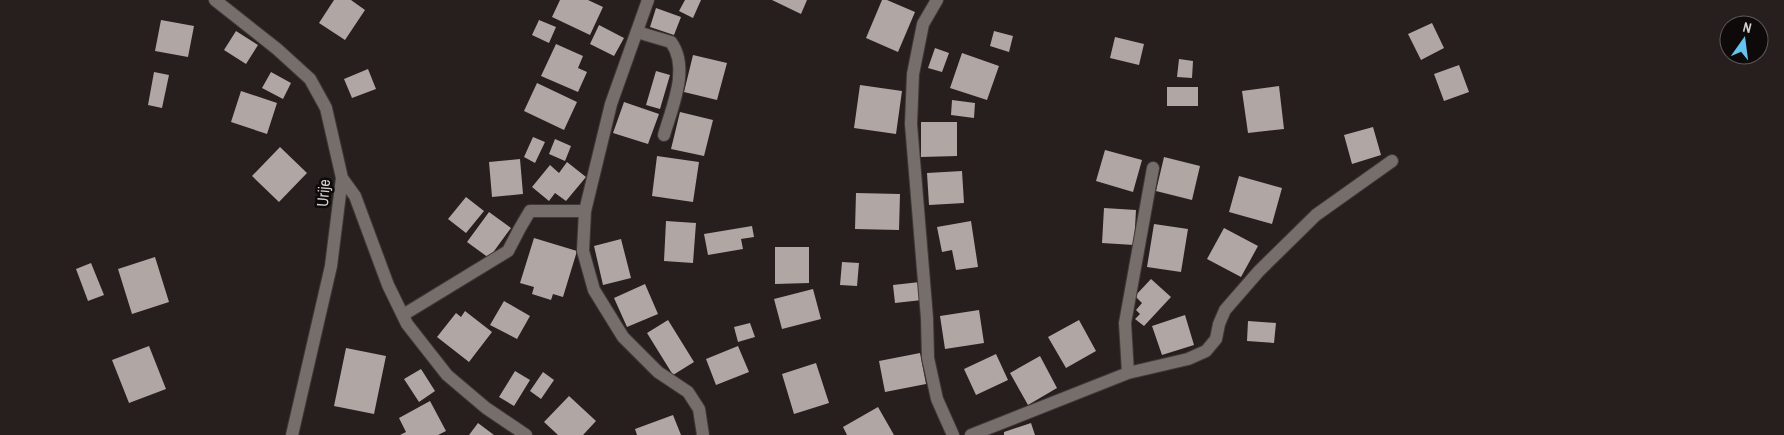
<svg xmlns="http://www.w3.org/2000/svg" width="1784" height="435" viewBox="0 0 1784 435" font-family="'Archivo Narrow',sans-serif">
<rect width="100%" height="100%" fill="#261f1d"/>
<path fill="#b0a7a4" d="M334 0H351L365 10 345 40 319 23Z
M560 0H588L603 7 590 35 552 17Z
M685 0H701L693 18 679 11Z
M772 0H807L801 14Z
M882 0H887L915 12 898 52 866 38Z
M656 8 681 17 674 35 650 27Z
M161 20 194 26 188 57 155 51Z
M539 20 556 27 549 43 532 35Z
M1432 23 1444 48 1421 60 1408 34Z
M599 25 624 38 614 56 590 44Z
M236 31 258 45 246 64 224 50Z
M994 31 1013 36 1009 52 990 46Z
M1115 37 1144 44 1139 65 1110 58Z
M556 44 583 56 578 68 587 72 578 92 541 76Z
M935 48 949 53 942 72 928 68Z
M962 53 999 66 987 100 950 88Z
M693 55 727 63 717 100 684 92Z
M1179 59 1193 61 1192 78 1177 77Z
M1459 65 1469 92 1444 101 1434 74Z
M368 69 376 89 352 98 344 79Z
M656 71 670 75 660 109 646 105Z
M154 72 169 75 162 108 148 105Z
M271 72 291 83 283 99 262 88Z
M537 83 577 102 564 130 524 111Z
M860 85 902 91 896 134 854 128Z
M1279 86 1284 129 1248 133 1242 91Z
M1167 87H1198V106H1167Z
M241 91 277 103 267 134 231 122Z
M952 100 975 103 974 118 951 115Z
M624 102 659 114 648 144 613 133Z
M680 112 713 120 704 156 671 149Z
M921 122H957V156L921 157Z
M1373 127 1381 155 1352 164 1344 135Z
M533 137 545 142 535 163 524 157Z
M555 139 571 146 565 161 549 154Z
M280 147 307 173 279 202 252 176Z
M1105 150 1142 160 1133 192 1096 181Z
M657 156 699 162 693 202 652 196Z
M1164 157 1200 166 1192 200 1156 191Z
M520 159 523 194 492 197 489 162Z
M567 162 586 177 566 201 555 193 549 201 532 187 550 165 559 173Z
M962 171 964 203 929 205 927 173Z
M1239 176 1282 188 1272 224 1229 212Z
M856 193 900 194 899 230 855 229Z
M466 197 484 211 466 233 448 219Z
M1104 208 1136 210 1134 245 1102 243Z
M489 212 511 228 489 258 467 242Z
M666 221 696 223 693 263 664 261Z
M971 221 978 267 956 270 952 250 942 252 937 227Z
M1154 224 1188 229 1181 272 1147 267Z
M752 226 754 237 741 239 743 249 708 255 704 234Z
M1224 228 1258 246 1241 277 1207 259Z
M534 238 577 251 563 297 553 294 551 300 532 294 534 287 520 283Z
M621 239 631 278 603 285 594 246Z
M775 247H809V283L775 284Z
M155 257 169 302 132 314 118 269Z
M842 262 859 263 857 286 840 285Z
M91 263 104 295 88 301 76 269Z
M1151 279 1171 297 1144 326 1135 319 1140 314 1136 310 1142 303 1135 296Z
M920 282 922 300 895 303 893 285Z
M645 284 658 314 627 327 614 298Z
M813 289 821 319 782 329 774 299Z
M504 301 530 316 517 339 490 325Z
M979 310 984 343 945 349 940 316Z
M465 311 492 332 469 362 437 337 456 313 461 317Z
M1185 315 1194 345 1162 355 1152 326Z
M668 320 694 362 673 375 647 333Z
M1079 320 1096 351 1066 368 1048 337Z
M1248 321 1276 323 1274 343 1247 341Z
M750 323 755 337 738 342 734 327Z
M149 346 166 389 129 403 112 360Z
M738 346 749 372 716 385 706 359Z
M346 348 386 356 374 414 334 406Z
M920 353 926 384 885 392 879 361Z
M996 354 1008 380 976 395 964 369Z
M1040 356 1057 388 1028 405 1010 373Z
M816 363 829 403 794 414 782 374Z
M421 369 435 391 419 402 404 379Z
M515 371 530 380 514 406 499 397Z
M543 372 554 380 541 399 530 391Z
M569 396 596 421 583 435H558L544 422Z
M430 401 446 431 438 435H400L406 432 399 418Z
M878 407 894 435H847L843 427Z
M673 415 681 435H637L635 429Z
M478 423 494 435H469Z
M1031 423 1035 435H1004V432Z"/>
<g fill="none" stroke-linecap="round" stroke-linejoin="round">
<defs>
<path id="service" d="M637 32 671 42C690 68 672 107 664 135"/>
<path id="minor" d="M215 0 277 49 310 79 326 108 342 178 331 266 292 435
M648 0 611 104 585 211 583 251 594 290 623 337 658 372 688 392 699 409 703 435
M937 0 923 24 913 74 911 124 927 318 928 358 937 399 953 435
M342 178 355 196 388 285 407 324 447 375 486 408 526 435
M403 315 508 251 520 228 530 211H585
M1128 373 1125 323 1153 168
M971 435 1128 373 1188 359 1206 351 1216 339 1219 324 1225 310 1259 271 1316 215 1392 161"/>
</defs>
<use href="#service" stroke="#3f3937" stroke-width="14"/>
<use href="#minor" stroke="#3f3937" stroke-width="14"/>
<use href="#service" stroke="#766e6b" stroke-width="12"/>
<use href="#minor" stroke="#766e6b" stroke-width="12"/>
</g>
<g text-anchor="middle" stroke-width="5" stroke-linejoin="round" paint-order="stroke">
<g font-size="16" fill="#d6d1d0" stroke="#0d0a09">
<text transform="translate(323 193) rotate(-85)" y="6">Urije</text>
</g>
</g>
<g transform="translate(1744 40) rotate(14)"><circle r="24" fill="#0d0a09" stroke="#5d5a59"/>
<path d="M0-4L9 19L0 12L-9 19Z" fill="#64c5ee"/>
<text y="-8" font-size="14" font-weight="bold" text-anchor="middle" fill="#d6d1d0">N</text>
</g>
</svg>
